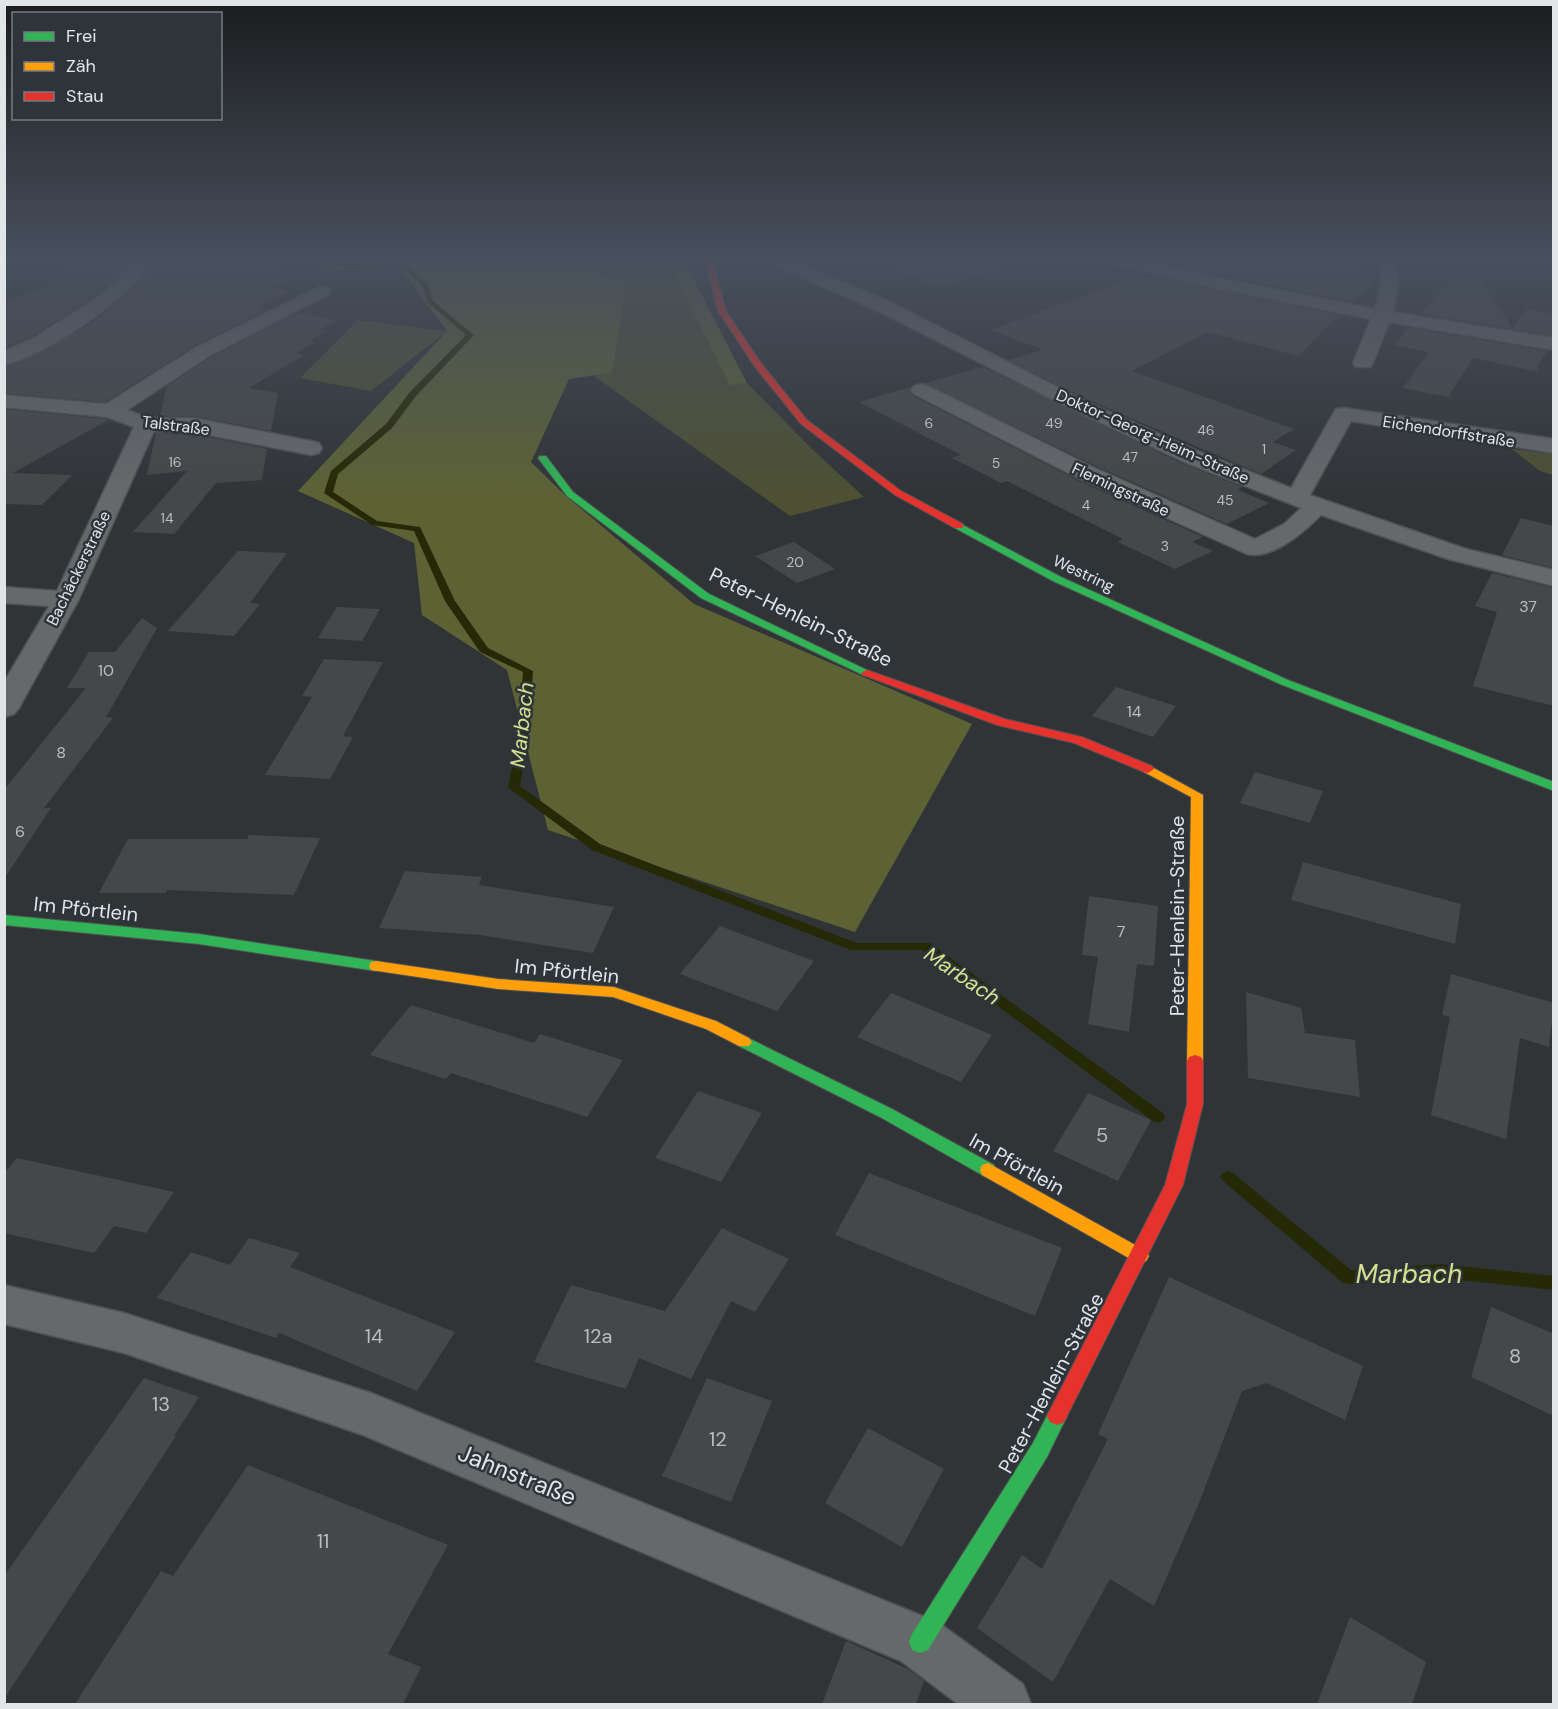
<svg xmlns="http://www.w3.org/2000/svg" width="1558" height="1709" viewBox="0 0 1558 1709" font-family="'DM Sans',sans-serif">
<rect width="100%" height="100%" fill="#313437"/>
<path fill="#4d5033" d="M619 255H664L730 384 747 383 812 449 864 497 790 516 594 376 612 373 591 272Z
M358 320 447 331 371 391 300 378Z
M1512 449 1553 454V475L1540 471Z"/>
<path fill="#5d6235" d="M315 255H619L591 272 627 285 612 373 569 379 531 462 565 495 694 604 972 724 855 932 548 830 507 670 422 615 414 543 298 491 447 331 399 266 324 271Z
M664 255H681L747 383 730 385Z"/>
<g fill="none" stroke-linecap="round" stroke-linejoin="round">
<path fill="#262905" fill-rule="evenodd" d="M342 255H348L345 263H406L429 286 432 300 474 335 416 396 392 428 338 474 333 492 377 521 420 527 455 601 488 648 533 671 529 732 520 786 600 844 857 943H930L1163 1113 1165 1117 1163 1121 1158 1123 1153 1121 922 950H851L592 850 510 789 508 787 519 732 523 672 480 652 445 601 414 531 372 525 324 493 331 471 386 424 410 392 466 335 427 302 423 287 402 266 341 267 338 265Z
M1228 1171 1233 1173 1351 1270 1441 1264 1554 1276V1290L1441 1278 1348 1284 1342 1282 1223 1181 1220 1177 1223 1173Z"/>
</g>
<path fill="#454849" d="M173 255H189L285 269 281 271 298 274 273 288 290 291 259 307 269 309 194 346 105 402 4 393V367L46 350 91 323 132 290 157 262Z
M861 255H1018L1019 262 938 287Z
M1185 255H1354L1372 283 1352 302 1170 264Z
M68 265H129L100 293 33 336 4 348V303L33 290 43 291Z
M1459 270 1475 271 1512 328 1527 309 1554 314V336L1421 314Z
M1138 276 1147 279 1152 276 1339 315 1298 356 1208 332 1132 371 1294 429 1273 442 1296 450 1261 474 1084 398 1008 360 1043 350 991 330Z
M296 313 337 320 320 330 326 331 309 341 315 342 295 354 304 355 249 388 278 393 271 431 194 416H160L167 386 210 358Z
M1409 328 1547 351 1537 367 1540 372 1473 358 1448 397 1403 388 1429 352 1394 345Z
M983 367 1183 464 1242 487 1238 490 1269 503 1227 524 1096 466 925 383Z
M910 387 909 390 913 396 1077 480 1203 537 1192 542 1213 551 1175 569 1118 542 1123 539 1007 481 1001 483 952 458 961 455 859 402Z
M4 409 106 419 108 420 13 473 72 475 42 505 4 504Z
M156 433 194 434 267 449 262 480 216 483 174 534 133 532 187 471 147 475Z
M1521 518 1554 526V568L1502 555Z
M794 542 835 569 797 583 755 556Z
M238 551 287 553 250 603 260 604 234 636 168 631Z
M1492 573 1554 588V706L1473 686 1497 612 1475 606Z
M337 607 380 609 362 641 318 638Z
M142 618 157 628 106 717 113 718 44 808H51L4 879V790L86 688H67L89 652H115Z
M324 659 383 662 343 736 353 737 330 779 265 775 312 697 302 696Z
M1116 687 1176 706 1153 737 1092 716Z
M1255 772 1323 791 1310 823 1240 803Z
M249 835 320 838 294 895 167 890 166 893H99L128 839H247Z
M1303 862 1461 904 1455 944 1291 900Z
M405 871 482 877 479 885 614 907 593 953 480 935 379 928Z
M1089 896 1158 906 1154 966 1137 964 1129 1032 1088 1024 1098 957 1082 955Z
M720 926 814 961 777 1011 680 974Z
M1451 974 1554 1003 1549 1047 1520 1038 1506 1139 1431 1115 1450 1017 1442 1015Z
M1246 992 1301 1008 1305 1033 1355 1040 1360 1097 1248 1078Z
M891 993 992 1035 961 1082 857 1037Z
M411 1005 534 1043 540 1034 623 1060 587 1117 451 1073 446 1079 370 1055Z
M698 1091 762 1113 721 1182 655 1158Z
M1088 1093 1151 1120 1118 1181 1053 1151Z
M17 1158 174 1192 146 1233 114 1226 94 1253 4 1233V1173Z
M869 1173 1062 1248 1035 1316 835 1235Z
M722 1228 789 1259 755 1312 731 1301 691 1379 639 1358 626 1389 534 1362 571 1285 665 1311Z
M249 1238 300 1253 290 1267 455 1332 417 1391 279 1333 276 1338 157 1298 191 1252 230 1265Z
M1169 1277 1363 1366 1345 1420 1267 1383 1242 1391 1199 1503 1154 1606 1110 1579 1053 1682 977 1628 1022 1555 1042 1569 1108 1439 1098 1434Z
M1491 1307 1554 1334V1416L1471 1377Z
M144 1378 199 1397 174 1436H176L4 1699V1576Z
M707 1378 772 1401 731 1502 662 1476Z
M868 1428 944 1469 902 1547 825 1503Z
M248 1465 448 1545 388 1654 421 1667 403 1704H75L161 1571 173 1576Z
M1350 1617 1426 1662 1412 1704H1317Z
M846 1641 908 1669 924 1681 916 1704H822Z"/>
<g fill="none" stroke-linecap="round" stroke-linejoin="round">
<defs>
<path id="street" d="M142 255H160C131 296 53 353 4 365V351L34 338 101 295Z
M758 255H781L894 304 1083 400 1200 452 1291 488 1333 414 1336 409 1344 408 1554 439V453L1351 421 1310 495 1466 549 1554 570V586L1448 559 1321 515C1304 532 1272 560 1247 554L1078 478 914 394 911 390 914 386 921 384 928 386 1095 468 1255 539 1284 524 1301 508 1184 462 1069 408 880 312 761 259Z
M1088 255H1117L1267 288 1375 309 1381 282 1378 255H1395L1399 282 1393 312 1554 338V350L1389 322 1373 363 1370 367H1356L1353 363 1371 319 1210 287 1091 259Z
M321 286 327 287 330 291 327 295 209 356 127 410 148 418H194L311 441 319 443 322 448 319 453 311 455 194 432 154 431 79 599 19 708 14 714 4 717V682L49 606 4 603V587L57 591 134 427 107 417 4 407V395L106 404 195 348Z
M4 1285 124 1313 371 1393 920 1615 939 1623 1023 1684 1031 1704H958L901 1661 363 1435 124 1353 4 1324Z"/>
<path id="fast" d="M540 456H546L573 492 709 594 873 673 867 676 863 675 701 598 567 496 538 458Z
M959 523 1061 577 1288 680 1554 782V791L1280 684 1053 581 955 528V524Z
M4 915 199 934 376 961 381 962 383 966 381 970 376 971 199 944 4 925Z
M744 1036 892 1109 994 1165 996 1170 994 1175 988 1177 982 1175 880 1117 739 1046 736 1042 739 1038Z
M1057 1407 1064 1410 1067 1416 1047 1457 928 1650 920 1653 912 1650 909 1642 912 1634 1033 1443 1050 1410Z"/>
<path id="slow" d="M1148 765 1203 795V1061L1201 1065 1195 1067 1189 1065 1187 1061 1191 797 1144 772 1142 769Z
M376 961 498 979 614 987 716 1021 749 1038 752 1042 749 1046H739L706 1029 613 997 498 989 371 970 369 966 371 962Z
M988 1163 1146 1251 1149 1256 1146 1261 1140 1264 1134 1261 982 1175 980 1170 982 1165Z"/>
<path id="jam" d="M704 255H711L726 311 761 363 807 420 901 491 963 524V528H955L895 495 801 424 755 367 718 311Z
M867 670 1005 719 1082 737 1152 766 1154 769 1148 773 1144 772 1074 743 997 725 863 675 861 673Z
M1195 1055 1201 1057 1203 1061V1104L1183 1185 1064 1422 1057 1425 1050 1422 1047 1416 1050 1410 1165 1185 1187 1104V1061L1189 1057Z"/>
</defs>
<use href="#street" stroke="#4e5153" stroke-width="3"/>
<use href="#fast" stroke="#4e5153" stroke-width="2"/>
<use href="#slow" stroke="#4e5153" stroke-width="2"/>
<use href="#jam" stroke="#4e5153" stroke-width="2"/>
<use href="#street" fill="#66696b" fill-rule="evenodd"/>
<use href="#fast" fill="#30b455" fill-rule="evenodd"/>
<use href="#slow" fill="#ff9f0a" fill-rule="evenodd"/>
<use href="#jam" fill="#e5322d" fill-rule="evenodd"/>
</g>
<linearGradient id="sky" x2="0" y2="1"><stop stop-color="#1b1d1e"/><stop offset="0.52" stop-color="#48505e"/><stop offset="1" stop-color="#48505e" stop-opacity="0"/></linearGradient>
<rect width="1558" height="494" fill="url(#sky)"/>
<g text-anchor="middle" stroke-width="5" stroke-linejoin="round" paint-order="stroke">
<g font-size="14" fill="#babec0">
<text x="929" y="428">6</text>
<text x="1054" y="428">49</text>
<text x="1206" y="435">46</text>
<text x="1264" y="454">1</text>
<text x="1130" y="462">47</text>
<text x="175" y="467">16</text>
<text x="996" y="468">5</text>
<text x="1225" y="505">45</text>
<text x="1086" y="510">4</text>
<text x="167" y="523">14</text>
<text x="1165" y="551">3</text>
<text x="795" y="567">20</text>
</g>
<g font-size="16" fill="#e1e5e8" stroke="#2e353a">
<text transform="translate(176 425) rotate(7)" y="6">Talstraße</text>
<text transform="translate(1449 431) rotate(9)" y="6">Eichendorffstraße</text>
<text transform="translate(1153 436) rotate(24)" y="6">Doktor-Georg-Heim-Straße</text>
<text transform="translate(1121 489) rotate(25)" y="6">Flemingstraße</text>
<text transform="translate(78 568) rotate(-64)" y="6">Bachäckerstraße</text>
<text transform="translate(1084 573) rotate(25)" y="6">Westring</text>
</g>
<g font-size="16" fill="#babec0">
<text x="1528" y="612">37</text>
<text x="106" y="676">10</text>
<text x="1134" y="717">14</text>
<text x="61" y="758">8</text>
<text x="20" y="837">6</text>
<text x="1121" y="937">7</text>
</g>
<g font-size="20" fill="#e1e5e8" stroke="#2e353a">
<text transform="translate(801 617) rotate(26)" y="7">Peter-Henlein-Straße</text>
<text transform="translate(86 909) rotate(6)" y="7">Im Pförtlein</text>
<text transform="translate(1177 916) rotate(-90)" y="7">Peter-Henlein-Straße</text>
<text transform="translate(567 971) rotate(6)" y="7">Im Pförtlein</text>
<text transform="translate(1017 1164) rotate(29)" y="7">Im Pförtlein</text>
<text transform="translate(1051 1383) rotate(-62)" y="7">Peter-Henlein-Straße</text>
</g>
<g font-size="20" fill="#babec0">
<text x="1102" y="1142">5</text>
<text x="374" y="1343">14</text>
<text x="598" y="1343">12a</text>
<text x="1515" y="1363">8</text>
<text x="161" y="1411">13</text>
<text x="718" y="1446">12</text>
<text x="323" y="1548">11</text>
</g>
<g font-size="21" font-style="italic" fill="#d8e08f" stroke="#2e353a">
<text transform="translate(522 725) rotate(-84)" y="7">Marbach</text>
<text transform="translate(962 976) rotate(34)" y="7">Marbach</text>
</g>
<g font-size="24" fill="#e1e5e8" stroke="#2e353a">
<text transform="translate(517 1475) rotate(22)" y="8">Jahnstraße</text>
</g>
<g font-size="26" font-style="italic" fill="#d8e08f" stroke="#2e353a">
<text x="1409" y="1283">Marbach</text>
</g>
</g>
<rect width="1558" height="1709" fill="none" stroke="#e1e5e8" stroke-width="12"/>
<rect x="12" y="12" width="210" height="108" fill="#2e353a" stroke="#767b80" stroke-width="1.5"/>
<rect x="24" y="32" width="30" height="9" fill="#30b455" stroke="#767b80" stroke-width="1.5"/>
<text x="66" y="42" font-size="18" fill="#e1e5e8">Frei</text>
<rect x="24" y="62" width="30" height="9" fill="#ff9f0a" stroke="#767b80" stroke-width="1.5"/>
<text x="66" y="72" font-size="18" fill="#e1e5e8">Zäh</text>
<rect x="24" y="92" width="30" height="9" fill="#e5322d" stroke="#767b80" stroke-width="1.5"/>
<text x="66" y="102" font-size="18" fill="#e1e5e8">Stau</text>
</svg>
